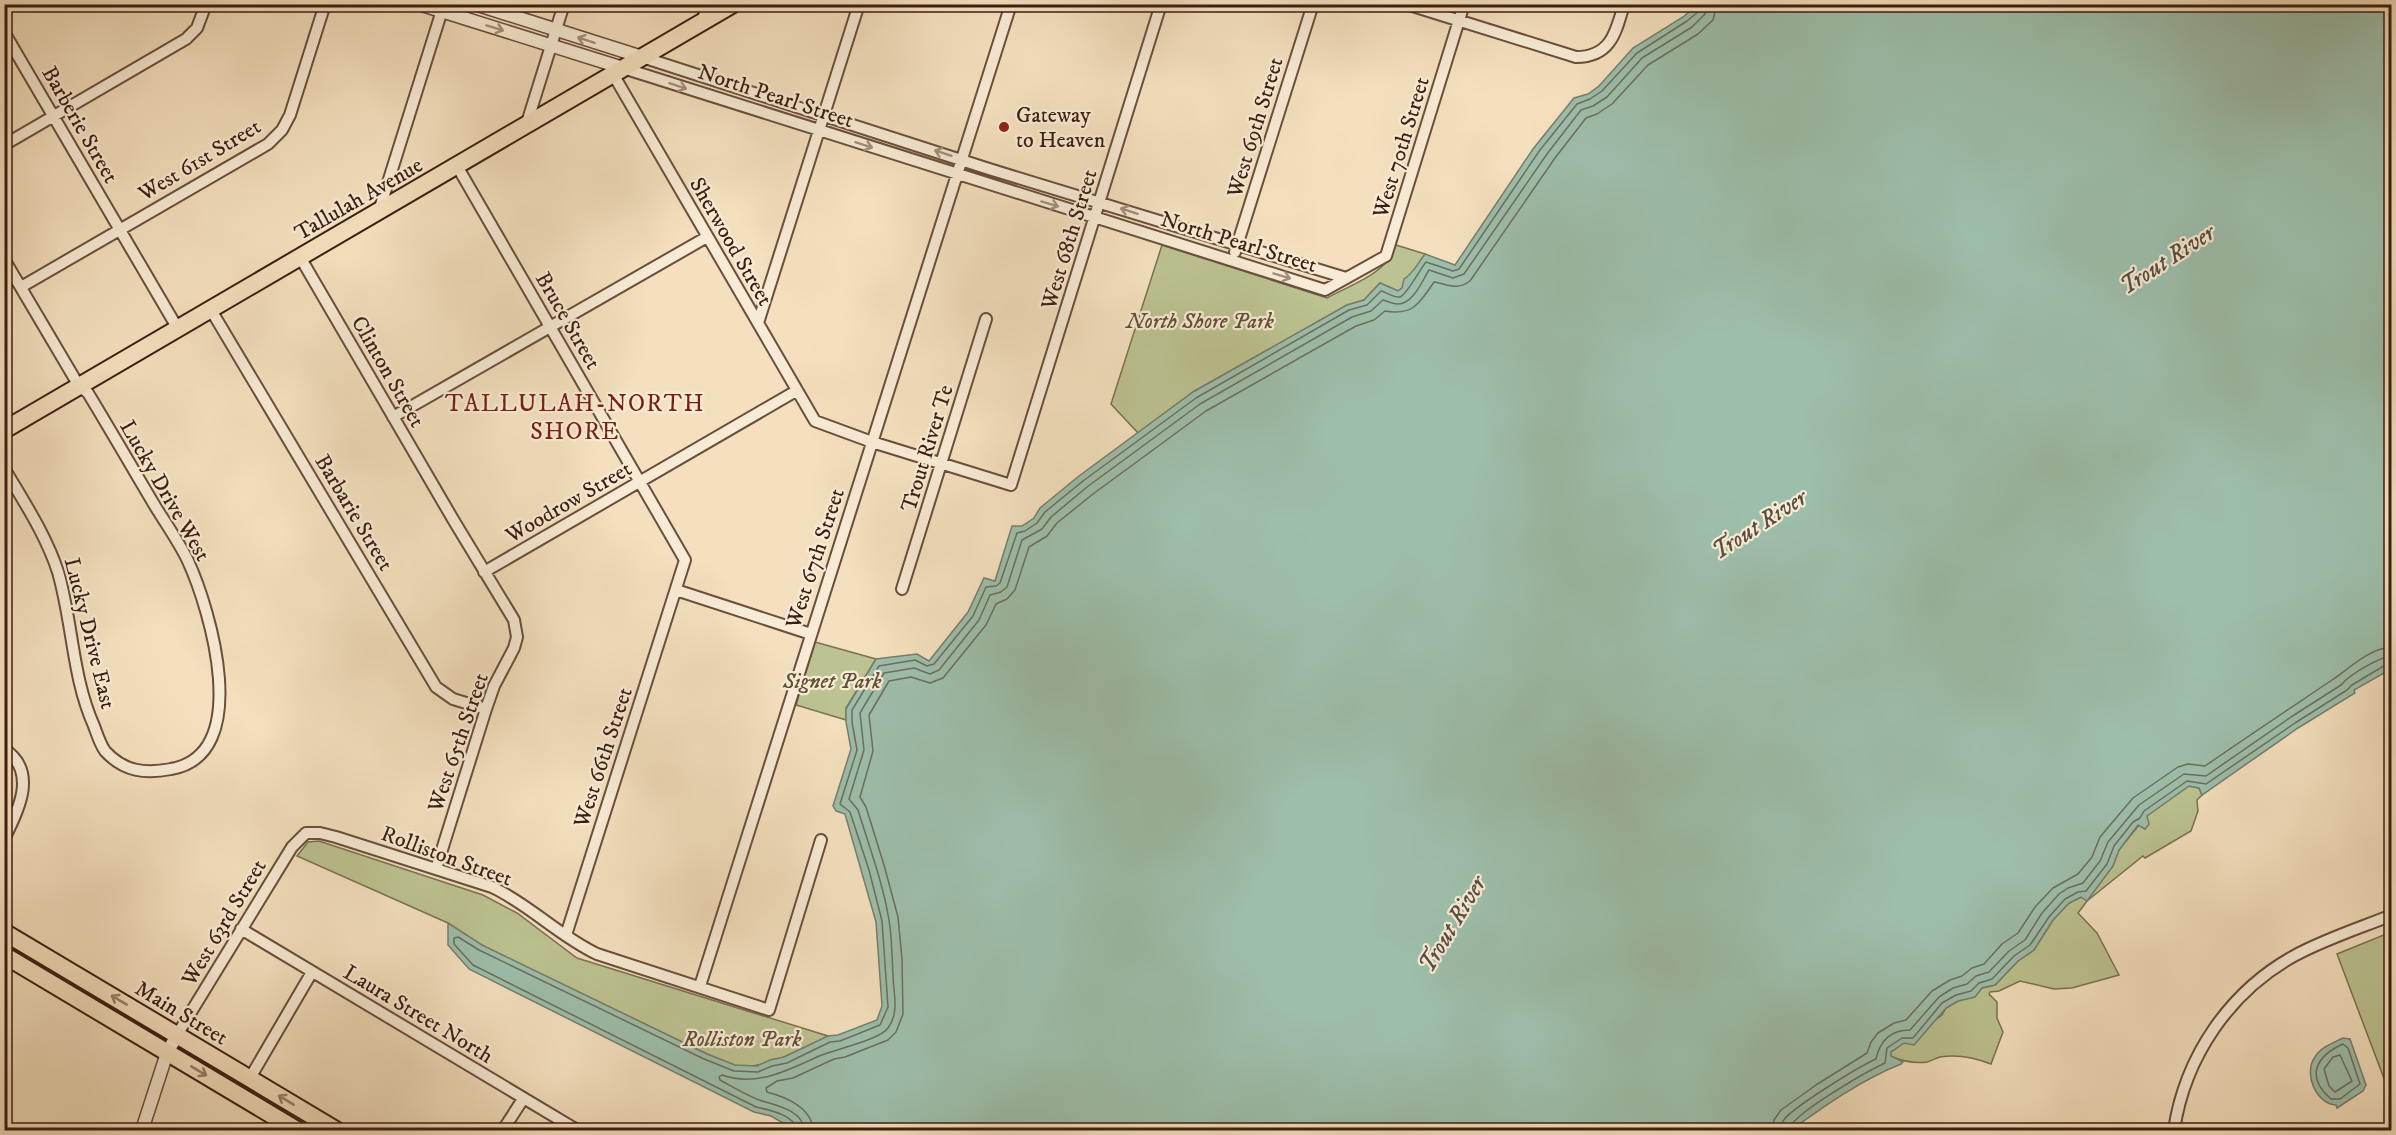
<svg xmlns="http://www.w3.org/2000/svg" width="2396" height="1135" viewBox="0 0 2396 1135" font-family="'IM FELL DW Pica',serif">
<rect width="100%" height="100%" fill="#f4e0be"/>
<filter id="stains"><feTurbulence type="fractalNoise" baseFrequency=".00333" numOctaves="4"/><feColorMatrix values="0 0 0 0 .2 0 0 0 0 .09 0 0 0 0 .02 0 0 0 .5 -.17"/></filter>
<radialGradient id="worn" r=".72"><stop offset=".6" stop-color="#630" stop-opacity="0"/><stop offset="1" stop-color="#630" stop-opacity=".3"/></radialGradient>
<path fill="#bcc291" stroke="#7c7051" stroke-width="1.5" d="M1162 245 1327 298C1352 284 1387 274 1396 245L1425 254 1402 288 1398 291 1380 283 1364 300 1347 305 1193 392 1139 434 1111 404Z
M815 642 876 659 846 708V720L796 705Z
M2189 786 2199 788 2202 795 2197 800 2198 811 2191 831 2145 858 2143 856 2087 901 2078 913 2097 933 2119 975 2072 988 2054 989 2020 981 1999 991 1990 992 1989 994 1997 1002V1018L2003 1032 1991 1064C1976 1058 1957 1054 1940 1057 1936 1058 1932 1061 1927 1062 1914 1064 1902 1061 1890 1056L1891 1052 1942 1015 1946 1008 1958 1001 1975 996 1982 988 1995 985 2018 961 2034 950 2053 920 2069 903 2081 897 2087 900 2113 866 2119 850 2139 825 2145 829 2146 816Z
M319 841 483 895 517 913 577 958 828 1036C804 1048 760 1072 734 1065 725 1062 716 1058 707 1054L481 945 448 923 297 856 308 842Z
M2391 932V1097L2337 954Z"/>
<path fill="#9dbeab" stroke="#767e6d" stroke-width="1.5" d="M1697 5H2391V669L2354 690 2355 693 2298 728 2202 795 2199 788 2189 786 2147 816 2149 824 2145 829 2138 825 2119 850 2113 866 2087 901 2081 897 2069 903 2053 920 2034 950 2018 961 1995 985 1982 988 1975 997 1958 1001 1946 1008 1914 1045 1904 1043 1891 1052V1056L1903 1062 1901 1064C1861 1080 1826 1105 1791 1130H795L771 1116 754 1112 469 969 448 945V923L482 945 707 1054 735 1065 757 1066 770 1060 784 1057 828 1036 838 1035 877 1020 882 1006 876 922 845 814 836 811 833 806 851 749 846 722V709L876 659 917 654 929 661 968 612 984 578 995 581 1012 526H1022L1034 518 1040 508 1079 476 1193 392 1347 305 1364 300 1380 283 1398 291 1402 288 1404 279C1414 273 1418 263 1425 254L1455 265 1533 149 1574 98 1588 94 1599 86 1633 48 1683 17Z
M2343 1038 2350 1039 2366 1085 2363 1091 2337 1108 2336 1105C2316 1104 2303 1073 2315 1057 2321 1047 2333 1043 2343 1038Z"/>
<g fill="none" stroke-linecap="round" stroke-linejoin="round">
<path stroke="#6c6e5e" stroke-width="1.5" d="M2343 1044 2348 1048 2360 1084 2340 1099H2331C2305 1077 2316 1056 2343 1044Z
M2340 1055 2352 1081 2335 1092 2329 1086 2324 1069 2333 1057Z
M797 1130C795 1115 769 1110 756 1107L473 965 454 944V938L458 937 479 950 704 1059 734 1071 758 1072 772 1066 787 1063 830 1042 840 1041 880 1025 888 1007 882 921 869 870 850 812 840 804 857 750 852 722V710L879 666 915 660 927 666 934 664 973 616 986 587 996 586 1000 583 1017 533 1025 531 1037 523 1045 512 1083 481 1196 398 1349 310 1367 305 1381 291C1386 292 1394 298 1400 297 1407 295 1420 269 1426 262L1453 271 1459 269 1540 150 1577 104 1590 99 1602 91 1637 53 1687 21 1699 11 1700 4
M804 1130C803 1110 775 1105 759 1100 746 1095 733 1087 720 1080L719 1077 722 1075C755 1087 787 1071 817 1057 832 1050 880 1040 888 1028 900 1012 893 992 893 975 892 957 892 938 889 920 883 883 869 846 858 810L849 799 864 750 860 713 884 673 914 668 930 674 939 670 979 620 990 595 1001 592 1007 587 1022 540 1042 529 1051 517 1087 487 1200 404 1352 317 1371 311 1383 300C1387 301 1392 304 1397 304 1413 305 1422 281 1429 270L1453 278 1464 274 1547 154 1581 110 1593 106 1607 97 1642 58 1692 27 1705 14 1708 4
M813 1130C812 1108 786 1097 767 1092L766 1088 777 1081 793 1078 834 1059 845 1057 888 1040 896 1032 903 1014 902 959 898 917 884 865 866 807 860 797 873 751 869 715 889 681 911 677 930 683 943 678 986 625 996 604 1007 599 1015 590 1029 547 1047 536 1057 523 1093 494 1206 411 1356 326 1374 320 1385 311C1413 316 1420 303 1434 282 1448 284 1456 291 1470 281L1555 158 1586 118 1597 114 1612 104 1648 65 1698 34 1713 20 1717 4
M1772 1130 1774 1120 1781 1110 1816 1085 1867 1053 1871 1042 1878 1033 1894 1023 1906 1020 1932 991 1950 980 1962 976 1972 968 1984 964 2002 944 2018 933 2035 907 2053 888 2078 874 2092 857 2100 837 2133 798 2178 767 2188 764 2205 766C2247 737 2289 709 2332 680 2349 669 2369 648 2392 647
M1781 1130C1781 1126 1781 1125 1783 1121 1791 1108 1860 1066 1876 1059 1880 1041 1890 1030 1910 1030L1939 997 1953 988 1967 984 1976 976 1989 972 2009 951 2025 940 2042 913 2059 894 2068 888 2083 883 2100 861 2108 842 2139 805 2184 774 2206 776 2291 717 2341 685C2349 675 2379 657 2392 656
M1789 1130C1790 1115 1868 1071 1885 1063L1887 1048 1902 1038H1913L1942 1003 1956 995 1971 991 1979 983 1992 979 2014 956 2030 945 2049 917 2065 899 2078 892 2086 891 2107 864 2114 846 2133 822 2140 818 2144 811 2187 781 2206 784 2295 723 2347 690 2352 685 2387 664H2392"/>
<defs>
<path id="minor" d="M1406 4 1576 57C1611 57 1616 32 1624 4
M702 22 708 4
M4 32 178 329
M642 57 989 169 1346 278
M623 68 1325 290 1386 256 1464 4
M613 74 815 421 872 442 1011 485 1161 4
M526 126 564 4
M4 145 186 39 197 28 206 4
M457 166 685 560 566 935
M379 211 444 4
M1235 252 1313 4
M300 257 454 521 514 620 517 637 514 648 494 686 486 709 436 869
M4 259 79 386 88 393C111 431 133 469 155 506 166 524 179 542 188 561 210 609 254 755 171 769 146 774 124 772 105 751 100 744 97 734 94 726 72 677 73 624 58 572 46 535 24 502 4 468
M21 287 268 144 282 130 290 115 325 4
M211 310 436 687 453 699 486 709
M758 323 859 4
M393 417 707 237
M484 572 796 391
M902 589 986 319
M676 590 811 634
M4 749C38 771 19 810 4 839
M241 929 577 1130
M700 986 1011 4
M177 1035 292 847 306 833H320L336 837 492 887C530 905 559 936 597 954L769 1010 821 840
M250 1078 312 972
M503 1130 523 1099
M2174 1130C2185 1057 2229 992 2294 956 2325 939 2360 928 2392 915"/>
<path id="tertiary" d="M419 4 623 68
M475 4 642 57
M142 1130 167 1053 177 1035"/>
<path id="primary" d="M4 430 733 4
M4 932 336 1130
M4 955 297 1130"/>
</defs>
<use href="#minor" stroke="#6a4e3c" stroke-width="14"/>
<use href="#tertiary" stroke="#6a4e3c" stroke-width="15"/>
<use href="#primary" stroke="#3c1d11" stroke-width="20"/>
<use href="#minor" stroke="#f8ebd5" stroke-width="10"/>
<use href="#tertiary" stroke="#f8ebd5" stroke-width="12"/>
<use href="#primary" stroke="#f4e0be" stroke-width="16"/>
</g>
<defs><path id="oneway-shaft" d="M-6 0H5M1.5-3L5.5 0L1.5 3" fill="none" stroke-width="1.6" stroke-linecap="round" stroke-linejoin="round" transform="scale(1.5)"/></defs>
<g stroke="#a38e7d">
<use href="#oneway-shaft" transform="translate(495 28) rotate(17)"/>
<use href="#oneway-shaft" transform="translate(586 40) rotate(-162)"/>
<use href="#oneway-shaft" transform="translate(678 86) rotate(18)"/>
<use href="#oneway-shaft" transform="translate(864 145) rotate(18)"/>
<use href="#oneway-shaft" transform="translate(943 153) rotate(-162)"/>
<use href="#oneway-shaft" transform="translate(1050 204) rotate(17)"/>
<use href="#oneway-shaft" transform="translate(1129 211) rotate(-162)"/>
<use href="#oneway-shaft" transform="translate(1282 276) rotate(17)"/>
</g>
<g stroke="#987e68">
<use href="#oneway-shaft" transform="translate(119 1000) rotate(-149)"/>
<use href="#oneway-shaft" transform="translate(199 1071) rotate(31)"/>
<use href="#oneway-shaft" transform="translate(286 1100) rotate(-149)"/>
</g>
<circle fill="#8f2418" stroke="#f8ebd5" stroke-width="2" cx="1004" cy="127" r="6"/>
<g text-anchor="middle" stroke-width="4.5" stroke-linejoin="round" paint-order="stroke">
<g font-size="22" fill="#3c1d11" stroke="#f8ebd5">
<text transform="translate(776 95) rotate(18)" y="8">North Pearl Street</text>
<text transform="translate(81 124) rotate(60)" y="8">Barberie Street</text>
<text transform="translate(1254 127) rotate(-73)" y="8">West 69th Street</text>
<text transform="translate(1400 147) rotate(-73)" y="8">West 70th Street</text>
<text transform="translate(199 159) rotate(-31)" y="8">West 61st Street</text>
<text transform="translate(358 198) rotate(-30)" y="8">Tallulah Avenue</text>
<text transform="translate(1068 239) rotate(-73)" y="8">West 68th Street</text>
<text transform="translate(732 241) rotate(60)" y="8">Sherwood Street</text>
<text transform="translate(1239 241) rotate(17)" y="8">North Pearl Street</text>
<text transform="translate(569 320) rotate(60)" y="8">Bruce Street</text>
<text transform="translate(389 371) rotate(60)" y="8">Clinton Street</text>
<text transform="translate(926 448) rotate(-73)" y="8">Trout River Te</text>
<text transform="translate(166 490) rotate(60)" y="8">Lucky Drive West</text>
<text transform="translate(568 501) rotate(-30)" y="8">Woodrow Street</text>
<text transform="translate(355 512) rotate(59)" y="8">Barbarie Street</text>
<text transform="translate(814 558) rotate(-72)" y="8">West 67th Street</text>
<text transform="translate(91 633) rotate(76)" y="8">Lucky Drive East</text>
<text transform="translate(457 742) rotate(-71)" y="8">West 65th Street</text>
<text transform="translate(602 757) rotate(-72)" y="8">West 66th Street</text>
<text transform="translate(447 855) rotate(20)" y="8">Rolliston Street</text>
<text transform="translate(223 922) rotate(-59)" y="8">West 63rd Street</text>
<text transform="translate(182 1012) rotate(31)" y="8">Main Street</text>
<text transform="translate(419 1013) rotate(31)" y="8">Laura Street North</text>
</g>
<g font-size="22" fill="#3c1d11" stroke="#f8ebd5" text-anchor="start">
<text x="1016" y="122">Gateway<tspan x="1016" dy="25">to Heaven</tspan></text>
</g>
<g font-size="22" font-style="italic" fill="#624f37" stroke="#f8ebd5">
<text x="1200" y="328">North Shore Park</text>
<text x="832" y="688">Signet Park</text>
<text x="742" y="1046">Rolliston Park</text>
</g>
<g font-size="24" font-style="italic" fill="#594d3f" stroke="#f8ebd5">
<text transform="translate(2167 259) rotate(-33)" y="8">Trout River</text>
<text transform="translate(1759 524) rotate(-33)" y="8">Trout River</text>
<text transform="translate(1452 924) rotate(-59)" y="8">Trout River</text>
</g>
<g font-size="24" letter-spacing="1.5" fill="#7a1f14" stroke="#f8ebd5">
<text x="575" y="411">TALLULAH-NORTH<tspan x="575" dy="28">SHORE</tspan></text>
</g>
</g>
<rect width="2396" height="1135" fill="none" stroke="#f4e0be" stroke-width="24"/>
<rect x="6" y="6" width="2384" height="1123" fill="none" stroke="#3c1d11" stroke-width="3"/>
<rect x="12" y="12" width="2372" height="1111" fill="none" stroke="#3c1d11" stroke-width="1.5"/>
<rect width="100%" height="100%" filter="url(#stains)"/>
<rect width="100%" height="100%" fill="url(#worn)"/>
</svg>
